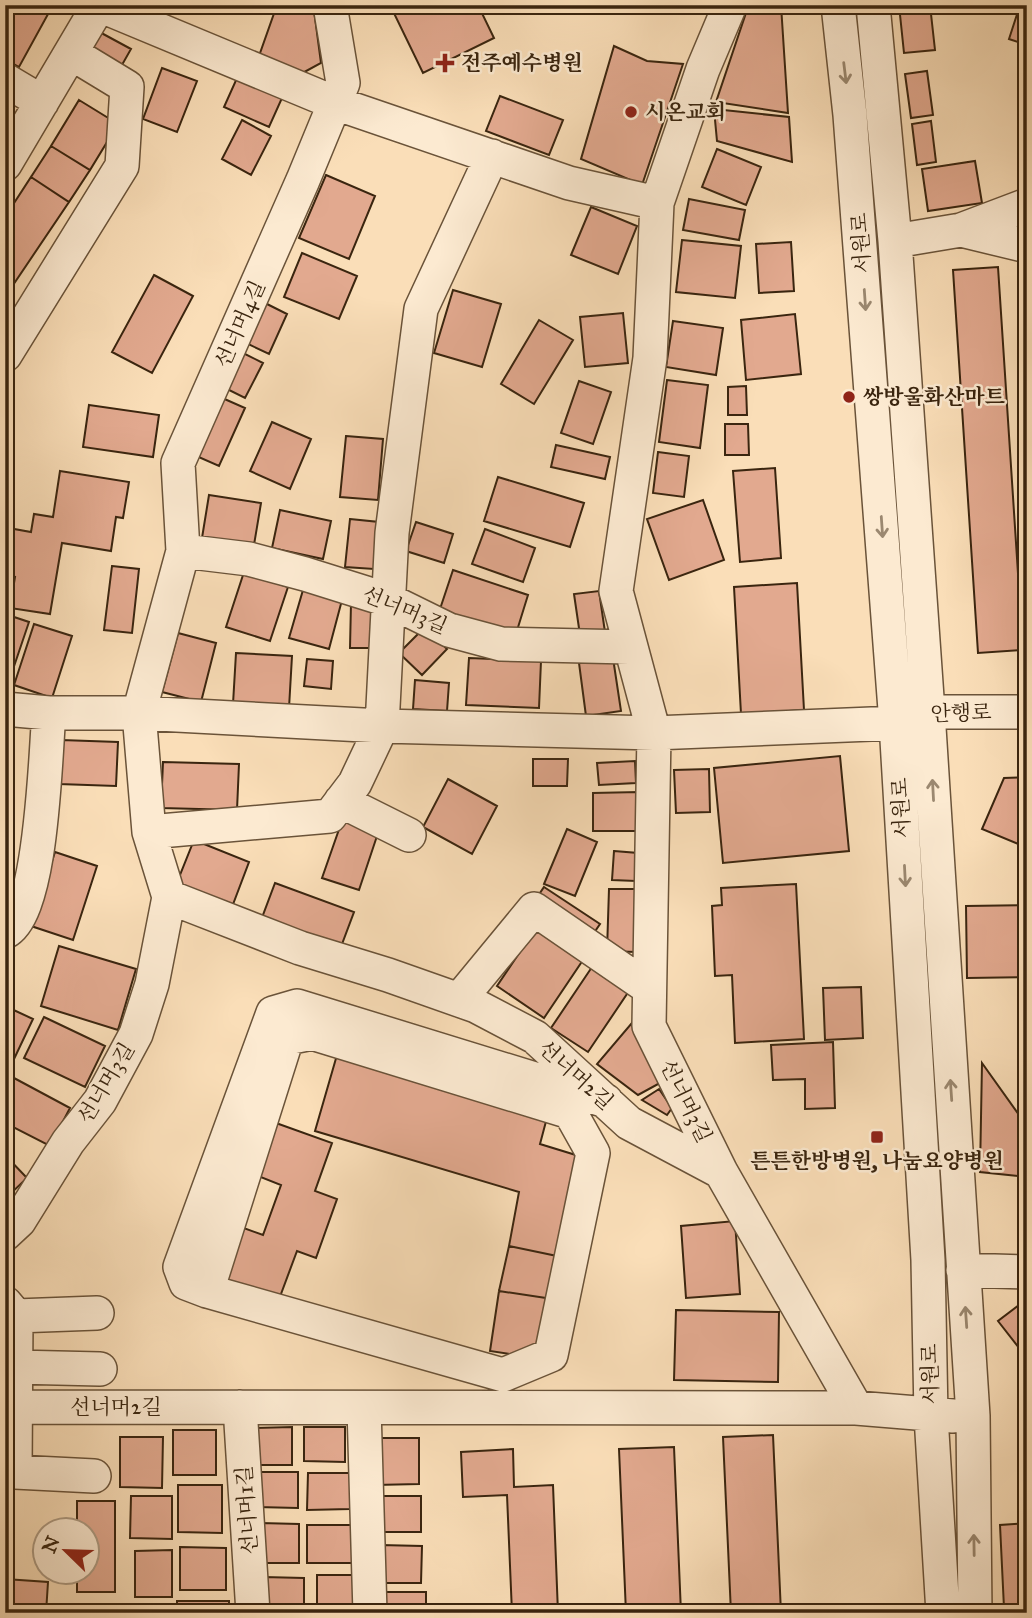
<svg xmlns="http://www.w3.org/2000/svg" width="1032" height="1618" viewBox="0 0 1032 1618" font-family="'IM FELL Great Primer','Noto Serif KR',serif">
<rect width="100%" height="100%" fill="#fadeb8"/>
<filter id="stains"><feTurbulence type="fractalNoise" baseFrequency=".00286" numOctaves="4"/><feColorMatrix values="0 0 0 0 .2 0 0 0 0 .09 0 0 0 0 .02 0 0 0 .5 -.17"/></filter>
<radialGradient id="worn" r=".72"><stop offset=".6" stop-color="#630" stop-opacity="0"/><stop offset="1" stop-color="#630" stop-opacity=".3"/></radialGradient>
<path fill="#e2a98f" stroke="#3a250f" stroke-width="2" d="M14 5H53L19 67 5 59V21Z
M277 5H308L314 10 321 63 297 76 259 56Z
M390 5H478L494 38 423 73Z
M781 5 788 113 716 102 748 7Z
M899 5H930L935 50 904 53Z
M1020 5H1027V45L1009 39Z
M94 29 131 49 118 72 81 52Z
M614 46 647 61 683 64 642 185 581 159Z
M162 68 197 81 177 132 143 119Z
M927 71 933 115 911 118 905 74Z
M237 78 282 98 269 127 224 107Z
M500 96 563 120 549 155 486 131Z
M79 100 118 124 90 170 51 146Z
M714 109 789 117 792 162 717 141Z
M242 120 271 136 251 175 222 159Z
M931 121 936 162 917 165 912 124Z
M51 146 90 170 69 202 31 177Z
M717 149 761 167 746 205 702 187Z
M975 161 982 203 928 211 922 169Z
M326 175 375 196 349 259 299 238Z
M31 177 69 202 5 297V217Z
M689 199 745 210 739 240 683 230Z
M591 207 637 226 618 274 571 255Z
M682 240 741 246 735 298 676 292Z
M791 242 794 291 759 293 756 244Z
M302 253 357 276 339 319 284 297Z
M998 267 1023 650 978 653 953 270Z
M154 275 193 296 152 373 112 352Z
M453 290 501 304 482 367 434 353Z
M263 302 287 314 269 354 244 342Z
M623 313 628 363 585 367 580 317Z
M795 314 801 374 746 380 741 320Z
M539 320 573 340 534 404 501 384Z
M673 321 723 328 716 375 666 367Z
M239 351 263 363 245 398 221 386Z
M667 380 708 385 700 448 659 442Z
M579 381 611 392 593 444 561 433Z
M746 386 747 415H728V387Z
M220 397 245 408 219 466 194 455Z
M89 405 159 415 153 457 83 447Z
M272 422 311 439 290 489 250 471Z
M725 424H748L749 455H725Z
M346 436 383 439 378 500 340 497Z
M556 445 610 457 605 479 551 467Z
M658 452 689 456 684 497 653 493Z
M775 468 781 558 740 562 733 471Z
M60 471 129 482 123 518 116 517 111 551 62 543 50 614 10 608 15 577 6 576 14 529 31 532 34 514 53 517Z
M498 477 584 503 570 547 484 521Z
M209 495 261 503 254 545 202 538Z
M703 500 724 560 669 580 647 519Z
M280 510 331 521 323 559 272 548Z
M350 519 379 522 374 569 345 567Z
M416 522 453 534 444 563 406 551Z
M485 529 535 548 523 582 472 564Z
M112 566 139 569 132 633 104 630Z
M453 570 528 595 515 637 439 612Z
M244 572 288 587 270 641 226 627Z
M797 583 804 710 741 714 734 587Z
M303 590 342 600 329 649 289 638Z
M599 591 606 639 581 642 574 594Z
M351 603 374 604V648H350Z
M5 614 29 622 6 690H5Z
M34 624 72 636 52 698 14 685Z
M425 627 447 649 422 675 399 653Z
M178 633 216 643 201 702 162 692Z
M236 653 292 656 289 708 233 704Z
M469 658 541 661 539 708 466 705Z
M613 658 621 711 586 716 579 663Z
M307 659 333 661 331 689 304 686Z
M415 680 449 683 447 711 413 709Z
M61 740 118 742 116 786 59 784Z
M840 756 849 851 723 863 714 768Z
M533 759H568L567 786H533Z
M635 761 636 783 599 785 597 763Z
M163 762 239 764 237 810 161 808Z
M709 769 710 812 676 813 674 770Z
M1027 777V837L1023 846 982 829 1004 778Z
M448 779 497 806 472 854 423 827Z
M639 792V831H593V793Z
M343 818 379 830 359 890 322 878Z
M567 829 597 842 575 896 544 884Z
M194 840 249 862 232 907 176 885Z
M614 851 638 853 636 881 612 880Z
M55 852 97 866 73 940 31 926Z
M275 883 354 912 339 952 260 923Z
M796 884 804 1039 735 1043 732 975 715 976 712 906 722 905 721 888Z
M544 887 600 924 589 940 534 902Z
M609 889H637L636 952 607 951Z
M1027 905V977L967 978 966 906Z
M538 925 585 957 544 1018 497 986Z
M59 946 136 969 118 1030 41 1006Z
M594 964 631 988 588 1052 551 1028Z
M861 987 863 1038 825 1040 823 988Z
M5 1006 33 1019 5 1078Z
M44 1017 105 1046 85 1087 24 1058Z
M637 1017 660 1083 638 1095 597 1064Z
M833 1042 835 1108 805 1109V1079L773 1080 771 1045Z
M339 1048 549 1110 540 1144 579 1156 557 1256 509 1246 519 1192 315 1131Z
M982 1063 1024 1122 1027 1177 980 1172Z
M14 1078 70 1108 50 1146 5 1123V1095Z
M659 1089 672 1108 667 1115 642 1100Z
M276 1123 332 1143 315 1191 337 1199 316 1258 297 1251 278 1302 221 1282 241 1227 263 1235 281 1185 258 1176Z
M5 1155 27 1178 5 1199Z
M735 1221 740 1294 686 1298 681 1226Z
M509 1246 557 1256 546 1298 499 1291Z
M499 1291 546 1298 537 1358 490 1351Z
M1027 1299V1358L998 1321Z
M676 1310 779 1312 778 1382 674 1380Z
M292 1427V1465H252V1428Z
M304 1427H345V1462L304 1461Z
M173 1430H216V1475H173Z
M773 1435 781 1613H731L723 1437Z
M120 1437H163L162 1488 120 1487Z
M375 1438H419V1484L375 1485Z
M674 1447 681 1613H626L619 1449Z
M513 1449 514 1487 553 1485 558 1613H512L507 1495 463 1497 461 1452Z
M258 1472H298V1508L257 1507Z
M308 1473H350V1509L307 1510Z
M178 1485H222V1533L178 1532Z
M131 1496H172V1539L130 1538Z
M377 1496H421V1532H377Z
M77 1501H115V1592H77V1572H88V1530H77Z
M260 1523 299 1524V1563H260Z
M1027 1523V1607L1004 1608 1000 1525Z
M307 1525H354V1563H307Z
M380 1545 422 1546 421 1583H379Z
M180 1547 226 1548V1590H180Z
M172 1550V1597H135V1551Z
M317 1575H356L355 1607H317Z
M263 1577 304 1578V1613H263Z
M5 1579 48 1582 46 1613H5Z
M383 1592H426V1613H383Z
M177 1601H229V1613H177Z"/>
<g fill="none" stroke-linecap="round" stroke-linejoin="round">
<defs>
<path id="minor" d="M99 5 335 103 569 183 657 203
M730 5 703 69 657 203 650 358 616 591 654 733 649 1026 721 1172 856 1408
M838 5 850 115 896 723 928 1260 931 1416 943 1613
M873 5 895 241 928 712 973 1416 975 1613
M5 80 42 102
M5 164 99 5
M961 230 1027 246
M895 241 961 230 1027 205
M5 355 122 166 127 87 71 53
M183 551 249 559 305 574 388 600 449 630 501 644 629 647
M5 709 49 713H139L382 726 654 733 896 723 928 712H1027
M341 801 409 835
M149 832 330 816 355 783 382 726 392 533 421 309 492 156
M169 897 300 948 388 975 476 1006 535 1037 629 1123 721 1172
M5 932C43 913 45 755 49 713
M459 1000 534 909 649 988
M5 1234 19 1221 68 1142 100 1101 136 1034 152 984 169 897 149 832 139 713 183 551 178 463 303 180 343 83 330 5
M963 1270 1027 1272
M207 1291 287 1038 312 1033 570 1112 593 1153 551 1355 503 1375 207 1291 186 1283 180 1267 273 1013 297 1006 606 1101
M5 1303 16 1316 15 1472 94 1476
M16 1316 97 1313
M15 1367 100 1369
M5 1407 856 1408 953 1416
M240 1407 253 1613
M364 1408 370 1613"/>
</defs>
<use href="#minor" stroke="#6a5339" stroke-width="36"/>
<use href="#minor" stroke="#fcead1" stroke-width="33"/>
</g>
<defs><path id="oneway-shaft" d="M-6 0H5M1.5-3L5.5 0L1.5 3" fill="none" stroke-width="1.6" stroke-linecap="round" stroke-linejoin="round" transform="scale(1.75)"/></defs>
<g stroke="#9b8870">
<use href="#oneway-shaft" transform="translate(845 73) rotate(83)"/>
<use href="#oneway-shaft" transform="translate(865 300) rotate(86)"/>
<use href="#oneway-shaft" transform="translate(882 527) rotate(86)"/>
<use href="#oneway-shaft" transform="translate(933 790) rotate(-93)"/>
<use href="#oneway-shaft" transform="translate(905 876) rotate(87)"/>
<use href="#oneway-shaft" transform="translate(951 1090) rotate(-94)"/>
<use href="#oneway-shaft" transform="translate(966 1317) rotate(-94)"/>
<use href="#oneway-shaft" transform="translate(974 1545) rotate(-91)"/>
</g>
<g fill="#8f2418" stroke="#fcead1" stroke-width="2.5">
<path d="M441.5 52.5h7v7h7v7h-7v7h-7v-7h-7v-7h7z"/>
<circle cx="631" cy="112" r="7"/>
<circle cx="849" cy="397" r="7"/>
<rect x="870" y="1130" width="14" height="14" rx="3.5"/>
</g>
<g text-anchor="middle" stroke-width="5" stroke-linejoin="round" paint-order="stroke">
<g font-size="21" font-weight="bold" fill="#3a250f" stroke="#fcead1" text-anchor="start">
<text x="461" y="70">전주예수병원</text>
<text x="645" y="119">시온교회</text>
<text x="863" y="404">쌍방울화산마트</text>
<text x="877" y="1168" text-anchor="middle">튼튼한방병원, 나눔요양병원</text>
</g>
<g font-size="21" fill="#3a250f" stroke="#fcead1">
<text transform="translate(861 243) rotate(-94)" y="7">서원로</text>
<text transform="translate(240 324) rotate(-66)" y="7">선너머4길</text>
<text transform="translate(405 610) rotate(23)" y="7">선너머3길</text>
<text transform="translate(961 713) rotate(-2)" y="7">안행로</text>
<text transform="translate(901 808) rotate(-93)" y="7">서원로</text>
<text transform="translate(576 1075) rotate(42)" y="7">선너머2길</text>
<text transform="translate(106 1083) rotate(-59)" y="7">선너머3길</text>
<text transform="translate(686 1101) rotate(64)" y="7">선너머3길</text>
<text transform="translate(930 1374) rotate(-91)" y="7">서원로</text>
<text x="116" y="1414">선너머2길</text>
<text transform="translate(247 1510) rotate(-94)" y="7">선너머1길</text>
</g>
</g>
<rect width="1032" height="1618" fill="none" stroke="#fadeb8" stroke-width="28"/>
<rect x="7" y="7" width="1018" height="1604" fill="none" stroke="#3a250f" stroke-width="3.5"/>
<rect x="14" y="14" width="1004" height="1590" fill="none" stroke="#3a250f" stroke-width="2"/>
<g transform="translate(66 1551) rotate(293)"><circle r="33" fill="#fcead1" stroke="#ae9b83" stroke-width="2"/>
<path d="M0-5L12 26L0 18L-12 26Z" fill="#8f2418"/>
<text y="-10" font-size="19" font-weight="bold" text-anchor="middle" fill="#3a250f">N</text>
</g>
<rect width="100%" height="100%" filter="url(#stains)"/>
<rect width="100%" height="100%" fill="url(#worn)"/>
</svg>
